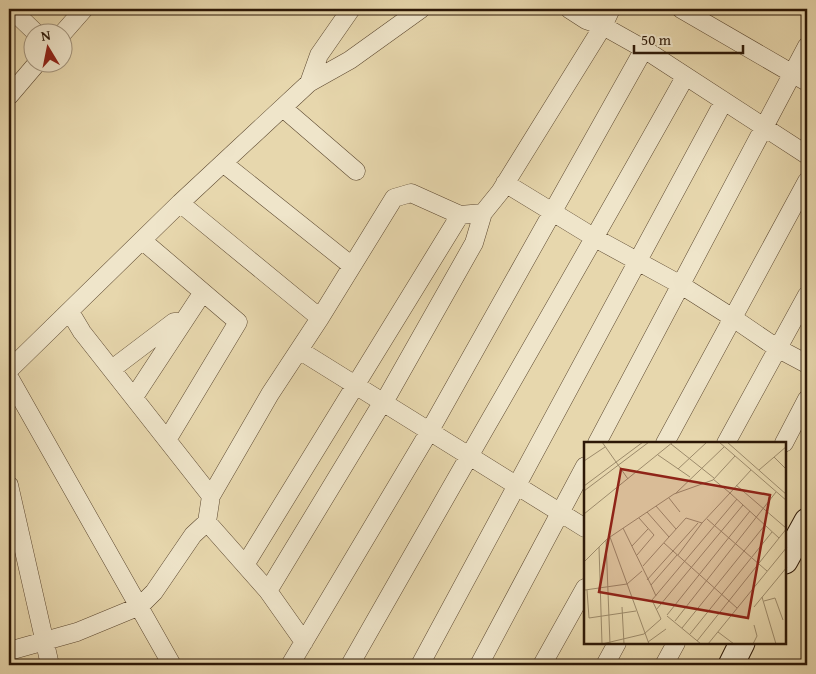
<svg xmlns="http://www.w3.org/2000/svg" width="816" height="674" viewBox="0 0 816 674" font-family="'Gentium Book Plus',serif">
<rect width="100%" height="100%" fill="#e7d7ad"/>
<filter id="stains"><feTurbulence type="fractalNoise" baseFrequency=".004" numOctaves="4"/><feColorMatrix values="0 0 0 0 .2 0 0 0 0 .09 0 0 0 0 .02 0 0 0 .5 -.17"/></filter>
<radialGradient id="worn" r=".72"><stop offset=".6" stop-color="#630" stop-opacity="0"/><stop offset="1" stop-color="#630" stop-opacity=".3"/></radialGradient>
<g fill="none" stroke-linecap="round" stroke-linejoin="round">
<defs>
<path id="street" d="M11 9 35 32
M611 9 603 26 644 49 807 155
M681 9 807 82
M62 34 84 9
M309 83 319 55 351 9
M9 96 38 62
M283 108 356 171
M223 163 352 266
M505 183 595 238 681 285 733 318 777 348 807 364
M180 203 320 318
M143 241 238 322 167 440
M70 312 82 332 211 496 207 522 268 591
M299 350 585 528
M112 369 174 322H183
M9 370 180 203 309 83 350 60 421 9
M9 377 172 665
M134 397 203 292
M383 404 474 243 483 213
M597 443 807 46
M665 443 807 181
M726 443 807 295
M784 443 807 399
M9 485 50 665
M211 496 270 394 320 318 394 198 411 193 460 215 483 213 500 192 603 26 586 20 569 9
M245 565 460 215
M304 642 268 591 382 403
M9 651 77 632 140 606 154 592 193 535 207 522
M290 665 429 432 644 49
M350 665C461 469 575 274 685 77
M420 665 724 101
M479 665 585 466
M542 665 585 588
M605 665 617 643
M664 665 676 643"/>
<path id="secondary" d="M785 561 807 521
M731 665 742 643"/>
</defs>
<use href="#street" stroke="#5c4830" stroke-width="19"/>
<use href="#secondary" stroke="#2d1807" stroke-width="27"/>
<use href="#street" stroke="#efe5ca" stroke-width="18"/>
<use href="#secondary" stroke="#efe5ca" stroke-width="25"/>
</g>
<g transform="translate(584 442)">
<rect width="202" height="202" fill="#e7d7ad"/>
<path fill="none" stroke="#9d8b6b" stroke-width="1" d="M18 0 44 37M135 0 203 59M143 0 203 53M87 2 130 36M74 13 106 35M190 15 203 28M0 19 21 5M94 27 123 0M167 28 146 51 195 96M175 28 203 4M152 43 202 86M0 44 59 0M0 49 65 0M91 52 140 5M85 56 96 70M72 64 92 87M63 70 85 95M0 72 89 0M123 77 183 129M39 86 67 143M26 95 65 202M22 98 26 202M80 101 153 166M48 104 64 87M15 105 18 202M53 113 70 93 55 76M94 113 118 81M0 120 23 97 90 52 129 38 151 14M59 124 102 76 118 81 146 51 129 37M63 138 114 81M1 148 43 142 58 129M3 148 5 176 52 169M72 154 67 143 93 113M178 155 192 202M180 159 191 156 199 178M38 165 40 202M170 165 203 125M72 168 159 63M83 173 166 69M83 174 117 202M91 179 192 50M98 186 181 83M134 190 150 202M106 192 188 90M113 199 203 86M64 200 82 187M18 202 60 192 77 177 68 158 153 57M124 202 203 105M169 202 173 194 170 183"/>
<path fill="#8f2418" fill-opacity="0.15" stroke="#8f2418" stroke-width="2.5" d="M37 27 186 53 164 176 15 150Z"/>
<rect width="202" height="202" fill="none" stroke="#2d1807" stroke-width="2.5"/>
</g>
<rect width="816" height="674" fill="none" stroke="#e7d7ad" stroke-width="30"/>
<rect x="10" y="10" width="796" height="654" fill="none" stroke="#2d1807" stroke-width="2.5"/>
<rect x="15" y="15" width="786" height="644" fill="none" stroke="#2d1807"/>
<g transform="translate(48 48) rotate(350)"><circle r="24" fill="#efe5ca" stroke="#a1937c"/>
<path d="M0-4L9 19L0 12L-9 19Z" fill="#8f2418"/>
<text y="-8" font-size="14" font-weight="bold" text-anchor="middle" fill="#2d1807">N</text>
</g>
<path d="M634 45v8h109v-8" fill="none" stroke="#2d1807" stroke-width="2.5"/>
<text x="641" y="45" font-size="15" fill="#2d1807" stroke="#efe5ca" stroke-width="4" paint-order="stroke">50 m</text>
<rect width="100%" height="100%" filter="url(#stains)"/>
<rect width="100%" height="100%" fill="url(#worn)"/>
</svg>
